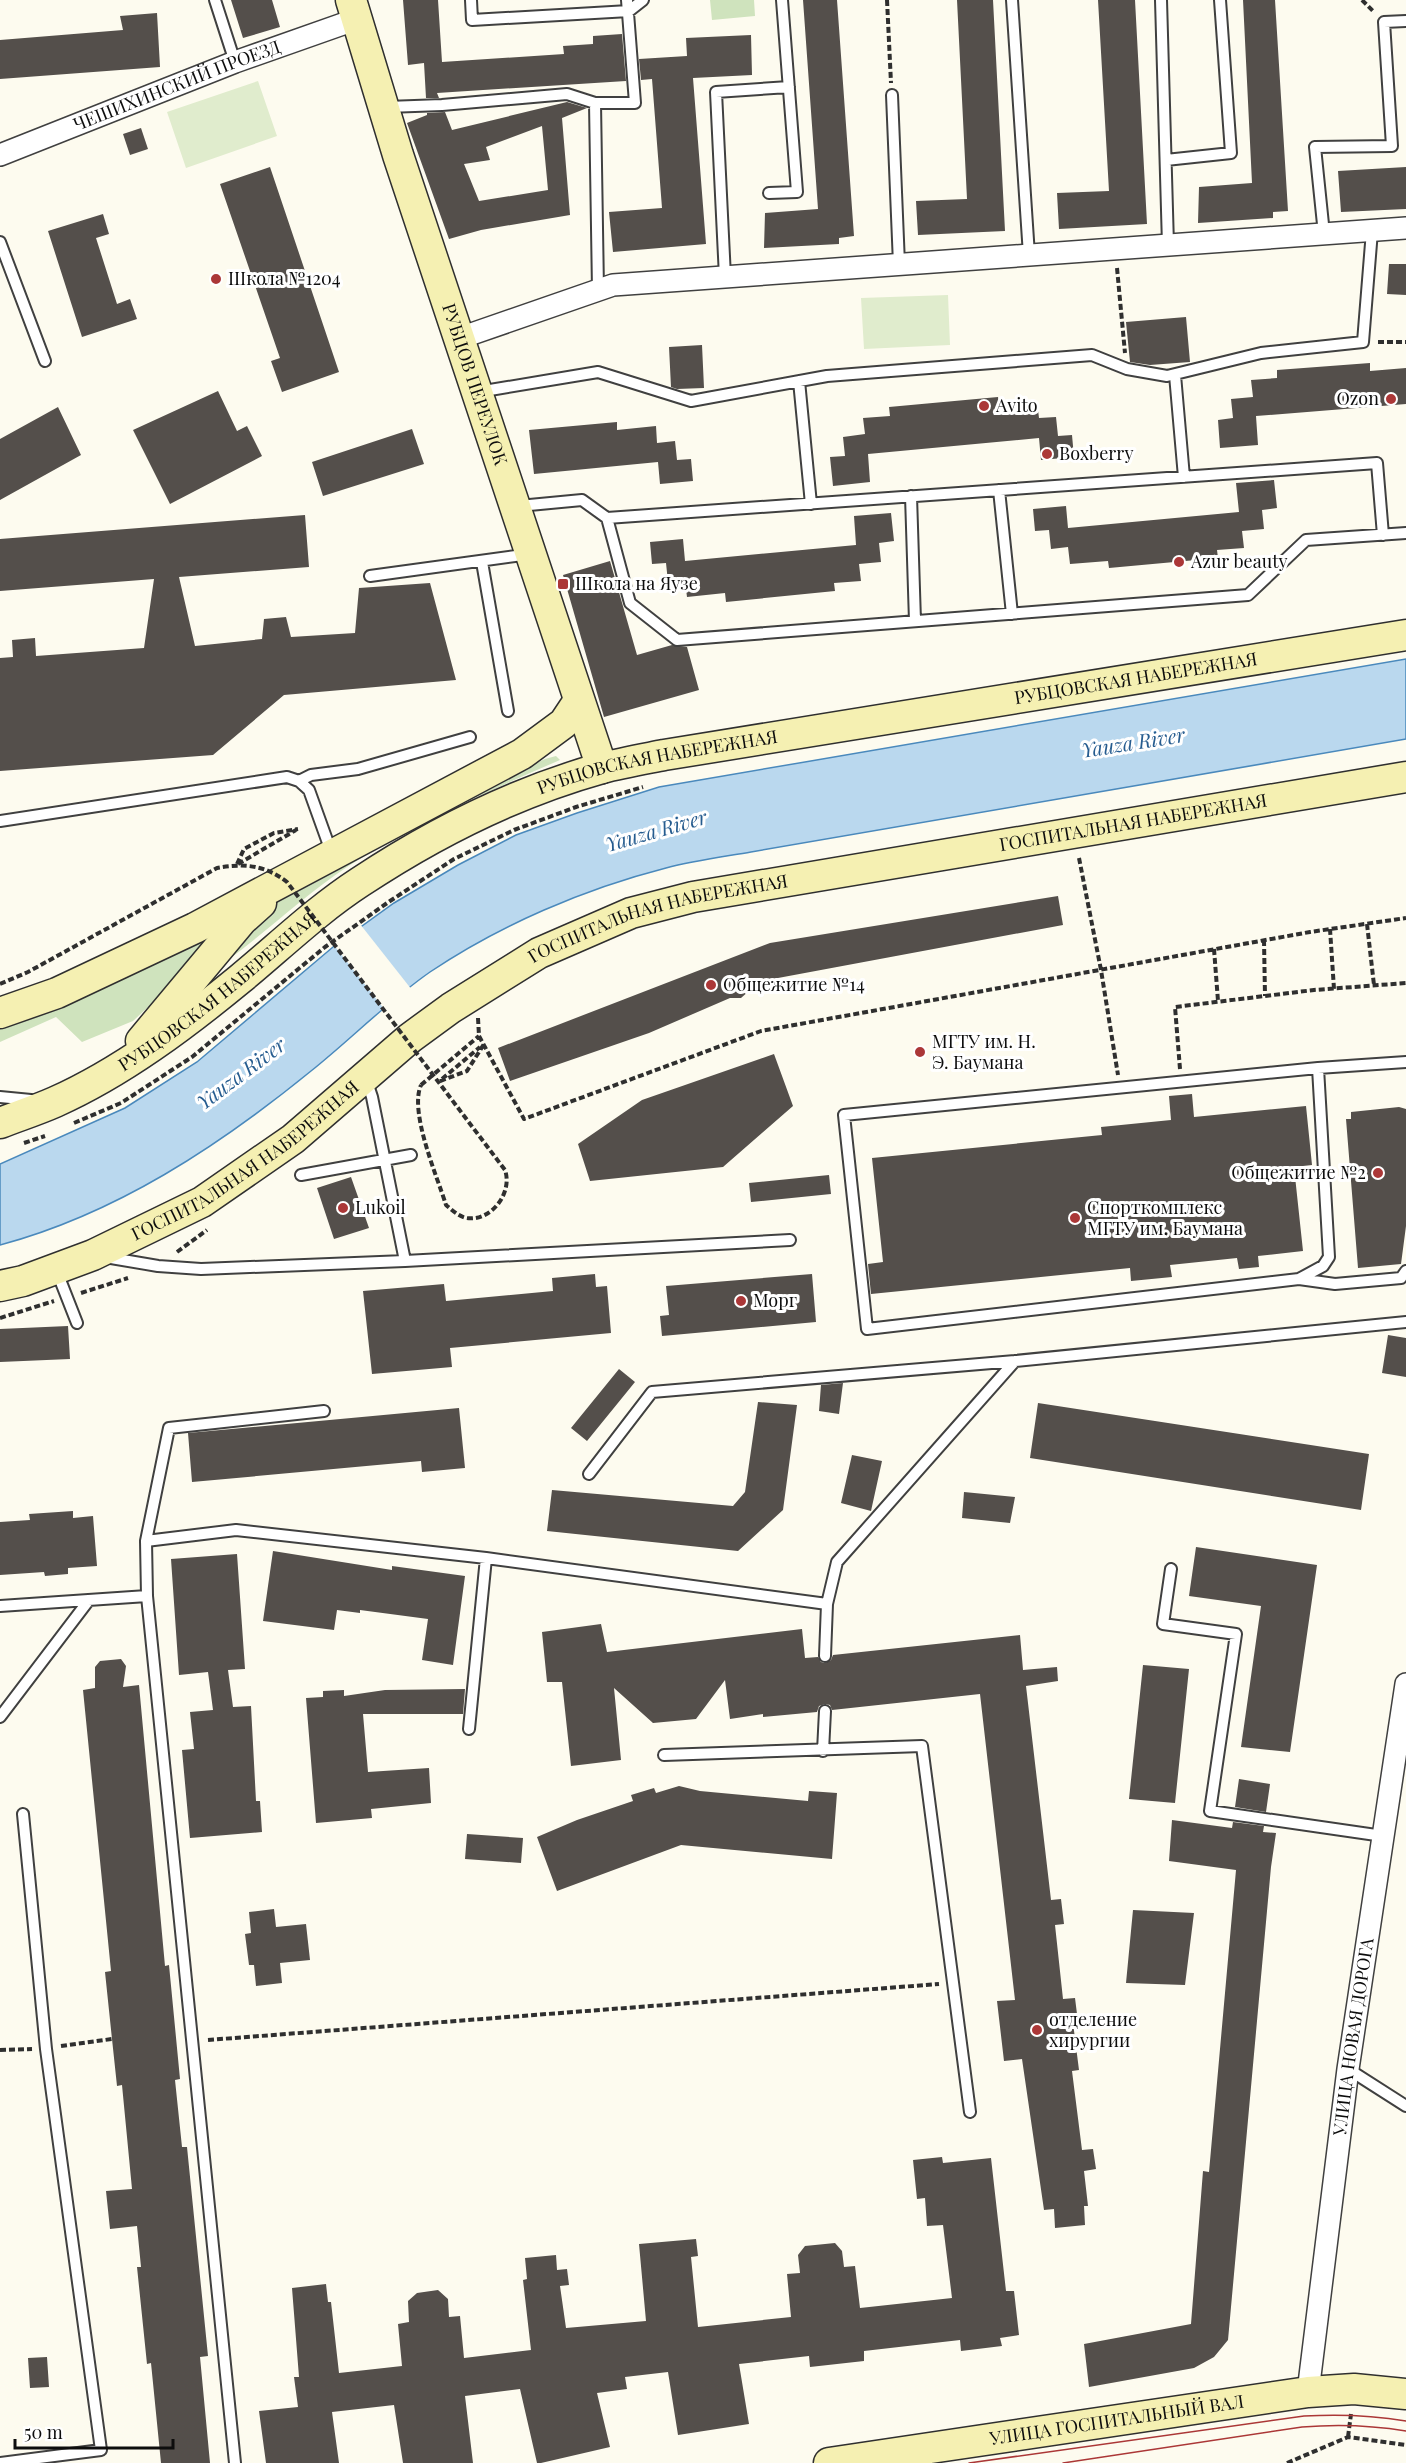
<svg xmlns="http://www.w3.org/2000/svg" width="1406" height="2463" viewBox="0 0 1406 2463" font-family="'Playfair Display',serif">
<rect width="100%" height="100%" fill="#fdfbef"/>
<path fill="#cfe3bd" d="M710 0H754L755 16 712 20Z
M556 756 560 760C487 792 413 823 347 867 294 902 251 948 197 981L250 919 365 842 545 759Z
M225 927 162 994 133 1021 82 1042 56 1017 0 1042V1027Z"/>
<path fill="#e0eccd" d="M258 81 277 136 186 168 167 112Z
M948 295 950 345 864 349 861 298Z"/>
<path fill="#bad8ee" stroke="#4a89bc" stroke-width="1.5" d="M1406 659V739L751 852C722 857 693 861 666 868 584 889 500 925 430 972 387 1002 351 1039 311 1071 219 1146 116 1214 0 1245V1164L125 1108 197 1062 333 947 394 903 458 865 516 835 577 813 659 787Z"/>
<path fill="#fdfbef" d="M360 924 412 990 385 1010 333 944Z"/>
<path fill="#544f4b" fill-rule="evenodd" d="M231 0H272L280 27 243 38Z
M403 0H438L442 62 564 54 563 46 593 44V36L622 34 626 81 437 93 439 98H426L424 63 408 65Z
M803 0H837L854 236 839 238V244L764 248 765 213 818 209Z
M957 0H993L1005 231 918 235 916 201 967 199Z
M1098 0H1135L1147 224 1059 229 1057 193 1109 191Z
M1243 0H1275L1288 211 1273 212V218L1198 223 1199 187 1252 183Z
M157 13 160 67 0 79V40L123 30 120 16Z
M751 35 752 75 693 78 706 244 613 252 609 212 662 208 652 79 641 80 639 59 687 56 686 38Z
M567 102 587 108 562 118 570 215 481 230 449 239 407 123 427 115V113L445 112 452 130ZM542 126 548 190 479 201 464 164 490 160 486 147Z
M141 128 148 149 130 155 123 134Z
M270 167 339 372 282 392 271 361 280 358 220 184Z
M1406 167V209L1341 212 1338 171Z
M103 214 109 234 96 238 117 304 130 299 137 319 82 337 48 231Z
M1389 264H1406V295L1387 294Z
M1186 317 1190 362 1150 365 1130 362 1126 322Z
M702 345 704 388 677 389 671 387 669 347Z
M1370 363V371L1406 368V404L1256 416 1258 445 1220 448 1218 420 1233 418 1231 399 1253 397 1251 380 1277 378V370Z
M218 391 237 431 247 426 262 456 170 504 133 430Z
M998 397 999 405 1037 402 1039 418 1056 417 1058 436 1072 435 1074 457 1041 460 1039 438 868 454 870 482 833 486 830 457 845 456 843 437 865 434 863 418 890 416 889 407Z
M58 407 81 455 0 500V439Z
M617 422V430L656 426 657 443 675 441 677 460 691 459 693 481 660 484 658 462 534 474 529 430Z
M412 429 424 464 323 496 312 462Z
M1274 480 1277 508 1262 510 1264 529 1242 531 1244 548 1217 550 1218 558 1109 568 1108 561 1070 564 1068 547 1051 549 1049 530 1035 531 1033 509 1066 506 1068 528 1239 512 1236 483Z
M891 513 894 541 879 543 881 562 859 564 861 581 834 583 835 591 726 602 725 593 687 597 685 581 668 582 666 563 652 564 650 542 683 539 685 561 856 545 854 516Z
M305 515 309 567 179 577 195 646 262 639 264 619 286 617 291 637 355 633 359 588 430 583 456 680 284 695 213 755 0 771V658L13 657 12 640 35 638 36 656 144 648 154 579 0 591V539Z
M610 561 637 655 672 645 687 647 699 690 604 717 563 575Z
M1058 896 1063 925 778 978 750 990 741 998H730L649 1033 510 1081 498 1048 770 943Z
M774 1054 793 1106 723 1167 590 1181 578 1144 642 1100Z
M1192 1094 1194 1117 1306 1106 1312 1165 1294 1167 1303 1251 1258 1256 1259 1267 1239 1269 1237 1258 1170 1265 1172 1277 1131 1281 1130 1268 871 1294 868 1264 883 1262 872 1158 1102 1135 1101 1127 1171 1120 1169 1096Z
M1399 1107 1406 1109V1226L1401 1264 1358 1268 1346 1119H1351V1112Z
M829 1175 831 1194 751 1202 749 1183Z
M351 1177 369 1228 334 1239 317 1188Z
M595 1274 596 1287 607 1286 611 1333 450 1348 452 1367 372 1374 363 1291 444 1284 446 1301 553 1291 552 1278Z
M812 1274 816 1322 662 1336 660 1316 669 1315 666 1286Z
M68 1326 70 1359 0 1362V1329Z
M1388 1335 1406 1338V1377L1382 1373Z
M619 1369 635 1382 587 1441 571 1428Z
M843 1383 839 1414 819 1411 821 1385Z
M758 1402 797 1405 783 1510 738 1551 547 1531 552 1490 733 1506 745 1492Z
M1038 1403 1369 1454 1361 1510 1030 1458Z
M459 1408 465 1468 422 1472 421 1461 192 1482 188 1433Z
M852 1455 882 1461 871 1511 841 1503Z
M964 1492 1015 1497 1010 1523 962 1518Z
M73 1511V1518L93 1516 97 1566 68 1568V1574L45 1576 44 1572 0 1575V1522L30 1520 29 1514Z
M1196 1547 1317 1565 1290 1752 1241 1747 1261 1606 1189 1596Z
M273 1551 392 1570V1566L465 1576 453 1665 422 1660 428 1619 360 1610V1613L337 1610 334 1630 263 1621Z
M237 1554 245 1669 228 1670 233 1707 251 1706 256 1801H260L262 1832 190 1838 182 1750 194 1749 190 1712 213 1710 208 1672 179 1675 171 1559Z
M601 1624 607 1652 802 1629 805 1658 818 1657 821 1662 825 1663 831 1660 833 1655 1020 1635 1023 1670 1057 1667 1058 1681 1026 1686 1051 1900 1061 1899 1064 1924 1055 1925 1063 1999 1075 1998 1077 2014 1072 2015 1079 2070 1072 2071 1082 2150 1093 2149 1096 2169 1084 2171 1088 2206H1084L1085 2225 1055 2228 1054 2209 1044 2210 1022 2059 1004 2061 997 2001 1015 2000 980 1694 832 1710 830 1705 825 1704 819 1706 817 1712 763 1717V1714L730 1719 725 1680 696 1719 653 1723 614 1688 621 1760 571 1766 562 1682H547L542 1632Z
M121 1659 126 1666 123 1687 139 1685 165 1966 169 1965 180 2079 175 2080 182 2147H187L208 2356 200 2357 210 2463H161L151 2363 147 2364 137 2267H141L137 2226 110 2229 106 2191 132 2189 122 2085 117 2086 112 2039 105 1972 111 1971 83 1690 95 1688V1667L100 1661Z
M1143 1665 1189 1669 1175 1803 1129 1799Z
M465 1689 463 1714H363L368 1772 429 1768 431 1803 371 1809 372 1818 316 1823 306 1698 323 1697V1691L344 1690V1696L385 1690Z
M1239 1779 1270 1784 1266 1812 1235 1807Z
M679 1786 700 1791 808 1801 809 1791 837 1793 832 1859 681 1845 557 1891 537 1837 577 1820 633 1801 631 1795 654 1788 656 1793Z
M1172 1820 1232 1828 1233 1822 1264 1826 1263 1832 1276 1833 1271 1867 1228 2340 1214 2357 1194 2368 1089 2387 1084 2344 1191 2324 1203 2171 1209 2172 1236 1870 1169 1861Z
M467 1834 523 1838 521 1863 465 1859Z
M274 1909 276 1927 306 1924 310 1960 280 1963 282 1983 256 1986 254 1965H249L245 1934 251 1933 249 1912Z
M1133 1910 1194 1913 1185 1985 1126 1983Z
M942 2157 943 2163 991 2158 1006 2291H1014L1019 2335 1000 2338 1002 2346 961 2351 960 2340 864 2351V2361L810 2367 809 2356 739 2364 749 2424 678 2435 668 2372 625 2377 627 2389 597 2393 610 2447 541 2463H537L520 2389 465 2396 473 2463H403L394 2405 332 2412 339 2463H266L259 2411 298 2407 294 2377H299L292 2288 326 2284 328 2302H331L339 2373 402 2366 398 2324 409 2322 408 2301 417 2293 438 2290 448 2299 449 2317 460 2316 464 2358 531 2350 523 2280 527 2279 525 2258 556 2255 557 2270 567 2269 569 2285 560 2286 566 2328 646 2321 639 2244 696 2239 698 2256 691 2257 698 2327 791 2317 787 2274 800 2273 798 2255 805 2246 835 2243 842 2251 844 2267 855 2266 860 2308 952 2298 943 2225 927 2226 925 2198 917 2199 913 2160Z
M47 2357 49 2387 30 2388 28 2358Z"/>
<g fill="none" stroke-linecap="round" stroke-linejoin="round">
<defs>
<path id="lane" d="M215 0 235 62
M471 0 472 20 629 11 643 0
M1012 0 1029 255
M1161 0 1168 245
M892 95 899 264
M595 103 598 290
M387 107 442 105 567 94 595 103H635L627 0
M1166 160 1231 153 1220 0
M769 193 797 192 782 0
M1324 234 1315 147 1392 146 1384 22 1406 21
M0 242 45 361
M725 277 716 92 789 87
M1175 375 1184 477
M799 381 811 504
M478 392 598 372 691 401 827 376 1092 355 1127 369 1167 376 1261 353 1363 342 1372 231
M999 490 1012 614
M911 496 915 621
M519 506 582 500 607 518 630 603 677 640 1248 595 1306 540 1406 533
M607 518 1377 463 1383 535
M482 562 508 711
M370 576 530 554
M299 781 311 775 358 769 470 737
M0 821 287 777 299 781 309 790 332 854
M1318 1068 1329 1257 1323 1266 1299 1279 867 1329 844 1115 1318 1068 1406 1062
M366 1079 372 1097 405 1261
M0 1097 31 1100
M301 1175 411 1155
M105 1257 158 1266 201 1269 405 1261 790 1240
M57 1272 77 1323
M1299 1279 1335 1284 1401 1278 1406 1271
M589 1474 652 1392 1015 1361
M146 1541 169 1428 324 1411
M1171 1569 1163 1624 1236 1634 1210 1811 1383 1836
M0 1606 147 1596
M825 1656 827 1604
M0 1717 89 1600
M469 1729 486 1558
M823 1751 825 1711
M664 1755 922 1746 970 2112
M1348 2069 1406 2106
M0 2463 101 2450 46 2049 23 1814
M235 2463 147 1596 146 1541 236 1530 486 1558 827 1604 837 1562 1015 1361 1406 1322"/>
<g id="street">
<path id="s1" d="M0 155 235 62 357 19"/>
<path d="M460 338 613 285 1406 228"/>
<path id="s2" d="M1308 2392 1348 2069 1406 1684"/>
</g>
<g id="secondary">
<path id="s3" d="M351 0 398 155 602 768"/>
<path d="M0 1013 57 993 195 928 522 754 564 723 578 702"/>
<path d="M141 1041 242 920 261 903"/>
<path id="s4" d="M0 1123C18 1116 37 1110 55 1102 122 1072 184 1025 240 979 280 946 317 910 360 882 434 833 516 792 602 768 622 763 644 759 664 755L1406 635"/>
<path id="s5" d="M0 1286 23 1281 93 1255 202 1202 293 1139 410 1038 451 1008 539 953 631 913 693 897 1406 777"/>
<path id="s6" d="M829 2463 1308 2392 1354 2389 1406 2394"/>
</g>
</defs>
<use href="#lane" stroke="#404040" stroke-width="14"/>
<use href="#street" stroke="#404040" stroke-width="24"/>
<use href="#secondary" stroke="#2f2f2f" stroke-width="33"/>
<path stroke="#2f2f2f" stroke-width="4" stroke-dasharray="6 3" stroke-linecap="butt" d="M887 0 891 83
M1362 0 1374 12
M1117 268 1125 353
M1378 342H1406
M1079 858 1101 970 1118 1075
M237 864 244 849 274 833 298 829
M238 864 296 830
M1367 924 1374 985
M1330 929 1334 989
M1264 940 1265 996
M1214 949 1218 1001
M478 1018 479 1036 524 1119 761 1031 1310 932 1406 918
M1180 1069 1175 1007 1314 990 1406 983
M442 1079 480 1047
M440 1081 467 1071 484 1044
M421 1085 479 1036
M74 1123 121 1103 192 1057 325 947 390 901 454 859 514 830 576 807 643 787
M24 1143 45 1136
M177 1252 207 1230
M81 1293 128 1278
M0 1318 54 1301
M208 2040 939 1984
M61 2046 112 2039
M0 2050 32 2049
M1348 2437 1351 2414
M1287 2463 1348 2437 1406 2445"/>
<use href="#lane" stroke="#fff" stroke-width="10"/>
<use href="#street" stroke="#fff" stroke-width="21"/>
<use href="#secondary" stroke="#f5f0b2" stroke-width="30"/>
<path stroke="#ab3737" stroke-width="1.5" d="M969 2463 1304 2416C1339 2414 1371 2415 1406 2421
M1063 2463 1302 2427C1338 2424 1370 2425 1406 2431"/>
<path stroke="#2f2f2f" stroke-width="4" stroke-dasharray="6 3" stroke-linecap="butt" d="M0 984 28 972 217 868C244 863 265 865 287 882L505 1170C513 1193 491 1222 466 1218 458 1216 452 1210 446 1205 437 1176 409 1112 421 1085"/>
</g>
<g fill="#ab3737" stroke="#fff" stroke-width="2">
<circle cx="216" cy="279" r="6"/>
<circle cx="1391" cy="399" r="6"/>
<circle cx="984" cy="406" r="6"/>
<circle cx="1047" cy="454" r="6"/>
<circle cx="1179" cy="562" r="6"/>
<rect x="557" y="578" width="12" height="12" rx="3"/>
<circle cx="711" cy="985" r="6"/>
<circle cx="920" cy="1052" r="6"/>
<circle cx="1378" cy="1173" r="6"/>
<circle cx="343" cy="1208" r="6"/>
<circle cx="1075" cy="1218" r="6"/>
<circle cx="741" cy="1301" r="6"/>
<circle cx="1037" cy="2030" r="6"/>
</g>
<g text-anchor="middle" stroke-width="6" stroke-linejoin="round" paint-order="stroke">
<g font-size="18" fill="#0d0d0d" stroke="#fff">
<text dy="6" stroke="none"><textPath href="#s1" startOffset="190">ЧЕШИХИНСКИЙ ПРОЕЗД</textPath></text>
<text dy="6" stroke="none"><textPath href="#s3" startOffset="404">РУБЦОВ ПЕРЕУЛОК</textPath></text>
<text dy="6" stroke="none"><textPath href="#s4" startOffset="1246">РУБЦОВСКАЯ НАБЕРЕЖНАЯ</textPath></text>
<text dy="6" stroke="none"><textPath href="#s4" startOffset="760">РУБЦОВСКАЯ НАБЕРЕЖНАЯ</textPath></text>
<text dy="6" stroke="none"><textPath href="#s5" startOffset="1250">ГОСПИТАЛЬНАЯ НАБЕРЕЖНАЯ</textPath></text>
<text dy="6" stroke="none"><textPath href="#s5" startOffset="764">ГОСПИТАЛЬНАЯ НАБЕРЕЖНАЯ</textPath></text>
<text dy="6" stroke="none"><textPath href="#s4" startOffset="256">РУБЦОВСКАЯ НАБЕРЕЖНАЯ</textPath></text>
<text dy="6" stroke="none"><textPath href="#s5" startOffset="278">ГОСПИТАЛЬНАЯ НАБЕРЕЖНАЯ</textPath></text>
<text dy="6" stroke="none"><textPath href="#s2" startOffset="358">УЛИЦА НОВАЯ ДОРОГА</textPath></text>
<text dy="6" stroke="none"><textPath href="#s6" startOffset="291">УЛИЦА ГОСПИТАЛЬНЫЙ ВАЛ</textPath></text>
</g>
<g font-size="18" fill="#0d0d0d" stroke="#fff" text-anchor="start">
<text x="228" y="285">Школа №1204</text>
<text x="1379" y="405" text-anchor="end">Ozon</text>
<text x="996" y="412">Avito</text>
<text x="1059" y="460">Boxberry</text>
<text x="1191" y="568">Azur beauty</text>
<text x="575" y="590">Школа на Яузе</text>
<text x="723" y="991">Общежитие №14</text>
<text x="932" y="1048">МГТУ им. Н.<tspan x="932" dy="21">Э. Баумана</tspan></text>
<text x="1366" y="1179" text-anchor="end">Общежитие №2</text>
<text x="355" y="1214">Lukoil</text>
<text x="1087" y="1214">Спорткомплекс<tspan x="1087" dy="21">МГТУ им. Баумана</tspan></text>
<text x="753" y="1307">Морг</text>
<text x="1049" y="2026">отделение<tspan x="1049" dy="21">хирургии</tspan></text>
</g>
<g font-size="20" font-style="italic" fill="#265c8f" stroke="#fff">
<text transform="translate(1133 743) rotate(-9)" y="7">Yauza River</text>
<text transform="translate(656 831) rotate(-16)" y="7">Yauza River</text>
<text transform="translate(241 1074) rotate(-37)" y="7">Yauza River</text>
</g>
</g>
<path d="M15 2439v9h158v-9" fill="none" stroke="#0d0d0d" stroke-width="3"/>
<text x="24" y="2439" font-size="18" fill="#0d0d0d" stroke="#ffffff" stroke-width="4.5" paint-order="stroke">50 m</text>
</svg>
